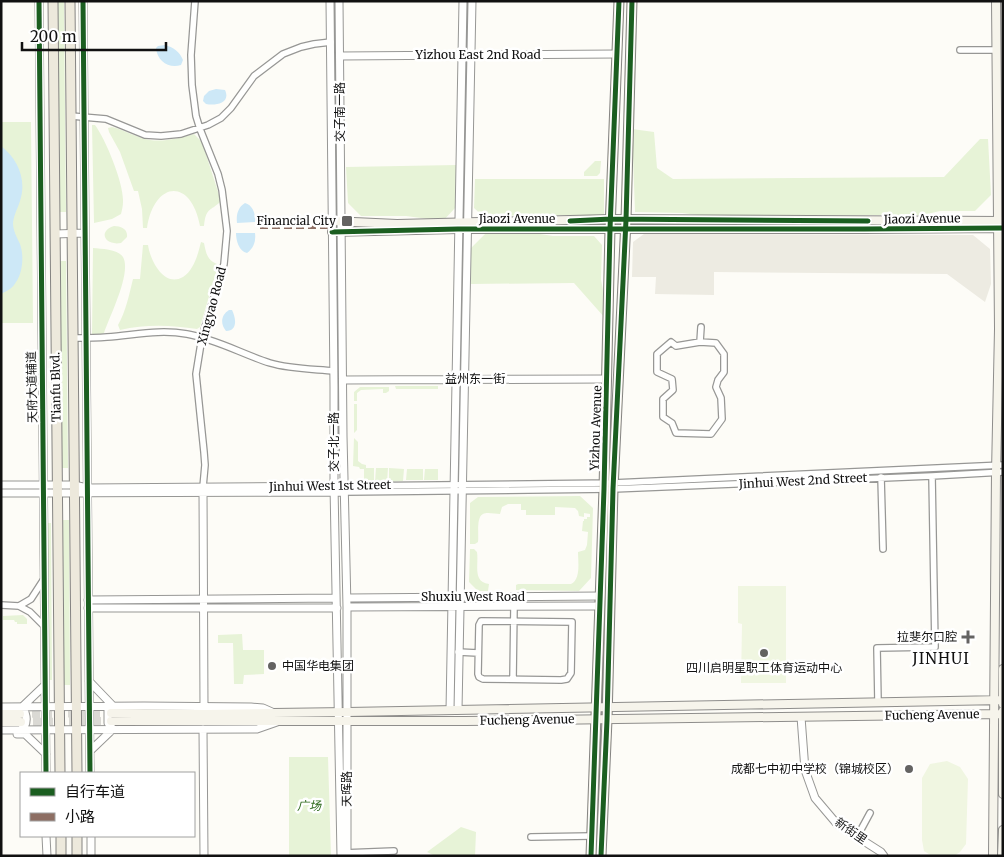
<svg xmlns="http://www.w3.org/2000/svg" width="1004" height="857" viewBox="0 0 1004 857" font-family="Merriweather,'Noto Sans SC',serif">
<rect width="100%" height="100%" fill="#fdfcf7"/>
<path fill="#e7f3d7" d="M58 1H64L66 212H60Z
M1 122H31L33 323H1Z
M92 125H95C106 140 124 184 123 202 123 206 122 210 121 214L112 219 94 223Z
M112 127C125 130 137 138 150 140 164 142 180 138 194 134L202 142 221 201C210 212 206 207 204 226H200C191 177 154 181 147 228H143L142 209 138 191H134L120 152 109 132 108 128Z
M632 129 654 132 657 168 673 179 944 177 980 139H988L991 195 975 211H940L923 215H698L682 213 635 212Z
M595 161H601L600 173 597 176H584V172Z
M456 165V207L443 221 406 216H361L348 203 346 167Z
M475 179H604V215L483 216 474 208Z
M114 226C121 226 128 229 127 237L121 243C104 246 98 231 114 226Z
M527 232 553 236H594L602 245 601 280 604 295 605 318 574 283 471 284V248L486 233Z
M201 242 204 243C206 253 207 260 217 264L218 266 200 327 197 329C171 325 146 324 120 330L118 325C126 311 129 295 133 279H140L143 245H148C150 260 164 288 183 277 194 270 198 254 201 242Z
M93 248C102 249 118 249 123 257 132 273 109 317 104 333L100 335H92Z
M60 261H66L68 468H62Z
M395 386H438V389H396Z
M360 387H389V391L386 393H383V389L361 390 357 393V401H354V392Z
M354 404H357V430L354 433Z
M354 438 358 442V461L362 464 366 465V468H374V482H364V469H360L359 467 353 466Z
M376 468H388L387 482H375Z
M389 468 404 469 403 481 389 482Z
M407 469H423V480H406Z
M425 469H438V480H424Z
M580 496 593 508 591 578 579 591 516 590V585L518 584H571C581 579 578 562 578 552L585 550 587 545 588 532 582 531 583 521H584V519H587V517H590V514L584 513V517L579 516 578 511 575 508 555 507V515H526V510H521V504H508L502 507 500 514C495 514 487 512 483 514 476 517 479 535 478 542L475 544H470V503L478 497Z
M63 520H69L70 685H64Z
M45 523H51L52 680H46Z
M470 549H474L477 552C479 564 472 582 489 584L488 591H478L469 582Z
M23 615 27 619V624H17V622H15L14 620H3V616Z
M242 634 243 650H264V674L244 675 243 684H234L233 643H218V635Z
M289 757H328L331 856H289Z
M461 827 476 832 475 856H435L427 852Z"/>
<path fill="#f0f6e1" d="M738 586H786V683H741L742 624 738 623Z
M947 761 960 767 968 779 966 844 960 852 954 856H932L924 851 922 840V778L930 764Z"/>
<path fill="#edebe2" d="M644 234 973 235 990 249 991 284 985 302 947 274 714 272V295L655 294 656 277H632L633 242Z"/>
<path fill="#cde8f7" d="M165 45C173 47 180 52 183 60L181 65C169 69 157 61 156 48L158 46Z
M216 89 225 90C231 103 216 106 206 104L203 101 204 96 209 91Z
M1 146C18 159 27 180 20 201 18 208 14 214 13 223 13 231 17 237 20 244 24 255 23 272 16 282 13 288 7 291 1 294Z
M245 203C253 205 256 215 255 222L237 223C236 215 238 207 245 203Z
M236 233H255C256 241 254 248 247 253 239 251 236 241 236 233Z
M229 310H232C236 318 238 331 226 331 220 324 221 315 229 310Z"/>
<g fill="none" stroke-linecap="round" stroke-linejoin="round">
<path stroke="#dad9d4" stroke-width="8" stroke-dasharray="8 4" stroke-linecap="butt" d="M20 714 111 713
M21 722 111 721"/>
<defs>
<path id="minor" d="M195 1 191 55 192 85 196 116 200 129 218 174 222 190 227 231 224 264 202 337 196 374 204 452 205 465 203 487
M960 50H997
M71 116 106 119 145 135 161 136 181 134 208 125 221 118 231 108 254 76 283 54 301 47 314 44 331 42
M73 338C84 338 96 338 107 337 135 335 159 329 187 334 216 339 242 354 270 363 290 369 313 369 334 371
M700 342 716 343 724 354V372L718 380 716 387 721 398 722 419 711 434 676 433 672 423 663 417V399L673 390 672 379 657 372V354L671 342 676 346 700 342 701 327
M881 477 883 549
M345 486 613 483 1003 465
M345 492 613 489 932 476 1003 472
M1 605 19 606 30 612 44 626
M19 606 31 599 44 579
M481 621 572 622 571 673 567 679 561 680 483 679 479 677 478 674 479 625Z
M458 652 478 653
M513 679 514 606
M878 702 877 648 935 647 932 476
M531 837 591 836
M857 837 870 813
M343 853 394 851"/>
<path id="tertiary" d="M39 1 46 773
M83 1 90 773
M330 1 334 387V486L341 856
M339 1 343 436 347 607V856
M340 56 617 54
M55 234 85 233
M343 380 607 379
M1 485H74L87 488 345 486
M203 490 204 706
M1 493 345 492
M347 598 600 596
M88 600 336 598
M347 607 600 606
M88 608H337
M89 681 113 706 108 710V723L113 729 90 751
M1 707 144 706 251 707 263 708 272 712
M450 710 463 1
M458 710 472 1
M801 717 805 770 815 798 837 824 881 852 884 856
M203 729 204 856
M1 730 257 729 277 722
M20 730C29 725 27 714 22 707L45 685
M17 734H25L46 754
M46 836 47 856
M91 836V856"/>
<path id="secondary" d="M332 221 397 224 611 219 1003 221
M332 232 458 229H864L1002 228
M1003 704V669
M1003 711V794
M111 713 206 714 347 712 1003 700
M1 714H20
M111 721H465L1003 714
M1 722H21
M993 856 996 472 999 329 996 1
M1002 856 1003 830"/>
<path id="primary" d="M53 1 60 773
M70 1 77 773
M61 836V856
M77 836V856
M591 856 604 489 610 229 619 1
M601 856 607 720 613 489 626 220 632 1"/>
</defs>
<use href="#minor" stroke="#979795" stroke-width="8"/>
<use href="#tertiary" stroke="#979795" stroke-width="9"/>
<use href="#secondary" stroke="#8e8d8b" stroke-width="10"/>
<use href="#primary" stroke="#858482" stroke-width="11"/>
<use href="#minor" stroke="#fffffe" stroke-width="5.5"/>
<use href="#tertiary" stroke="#fffffe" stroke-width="7"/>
<use href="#secondary" stroke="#f6f4eb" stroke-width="8"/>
<use href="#primary" stroke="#ede9dc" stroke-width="9"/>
<path stroke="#8d6e63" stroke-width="4" stroke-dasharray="8 4" stroke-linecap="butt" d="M260 227H332"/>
<defs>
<path id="cycleway" d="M39 1 46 773
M83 1 90 773
M570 221 611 219 868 221
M332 232 458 229H864L1003 228
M591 856 604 489 610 229 619 1
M601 856 607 720 613 489 626 220 632 1"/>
</defs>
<use href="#cycleway" stroke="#fff" stroke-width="8"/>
<use href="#cycleway" stroke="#1b5e20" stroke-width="5"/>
</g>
<g fill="#646362" stroke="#fff" stroke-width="2">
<rect x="341" y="215" width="12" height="12" rx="2.5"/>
<path d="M965.5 629.5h5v5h5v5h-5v5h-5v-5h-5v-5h5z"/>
<circle cx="764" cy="653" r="5"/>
<circle cx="272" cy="666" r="5"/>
<circle cx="909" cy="769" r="5"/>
</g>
<g text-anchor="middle" stroke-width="5" stroke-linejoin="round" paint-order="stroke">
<g font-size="12" fill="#111" stroke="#fff">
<text x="478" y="59">Yizhou East 2nd Road</text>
<text transform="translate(340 112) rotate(-90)" y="4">交子南一路</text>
<text x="517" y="223">Jiaozi Avenue</text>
<text transform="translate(922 219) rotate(-1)" y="4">Jiaozi Avenue</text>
<text transform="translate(212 306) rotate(-75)" y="4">Xingyao Road</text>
<text x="475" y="383">益州东一街</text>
<text transform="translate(32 387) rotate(-91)" y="4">天府大道辅道</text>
<text transform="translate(56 387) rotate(-91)" y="4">Tianfu Blvd.</text>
<text transform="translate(596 428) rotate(-88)" y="4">Yizhou Avenue</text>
<text transform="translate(334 442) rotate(-90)" y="4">交子北一路</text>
<text transform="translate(803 481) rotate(-3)" y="4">Jinhui West 2nd Street</text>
<text transform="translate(330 486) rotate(-1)" y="4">Jinhui West 1st Street</text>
<text x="473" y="601">Shuxiu West Road</text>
<text transform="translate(932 715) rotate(-1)" y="4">Fucheng Avenue</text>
<text transform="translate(527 720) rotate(-1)" y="4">Fucheng Avenue</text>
<text transform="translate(347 789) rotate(-90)" y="4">天晖路</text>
<text transform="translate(851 831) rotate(35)" y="4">新街里</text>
</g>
<g font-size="12" fill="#111" stroke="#fff" text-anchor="end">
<text x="336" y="225">Financial City</text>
<text x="957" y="641">拉斐尔口腔</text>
<text x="282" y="670" text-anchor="start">中国华电集团</text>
<text x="764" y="672" text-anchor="middle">四川启明星职工体育运动中心</text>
<text x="899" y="773">成都七中初中学校（锦城校区）</text>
</g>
<g font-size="12" font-style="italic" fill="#2f6b1f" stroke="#fff">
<text x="309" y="810">广场</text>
</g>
<g font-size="15" letter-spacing="1" fill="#111" stroke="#fff">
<text x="941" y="664">JINHUI</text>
</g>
</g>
<rect width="1004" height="857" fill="none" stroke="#111111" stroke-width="5"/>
<rect x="20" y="772" width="175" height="65" fill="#ffffff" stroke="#a0a0a0"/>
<rect x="30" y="788" width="25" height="8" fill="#1b5e20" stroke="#a0a0a0"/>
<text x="65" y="797" font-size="15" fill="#111111">自行车道</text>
<rect x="30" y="813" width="25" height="8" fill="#8d6e63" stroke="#a0a0a0"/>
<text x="65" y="822" font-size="15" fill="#111111">小路</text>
<path d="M22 42v8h144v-8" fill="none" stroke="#111111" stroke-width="2.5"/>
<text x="30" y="42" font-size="15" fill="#111111" stroke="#ffffff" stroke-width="4" paint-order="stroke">200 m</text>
</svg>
